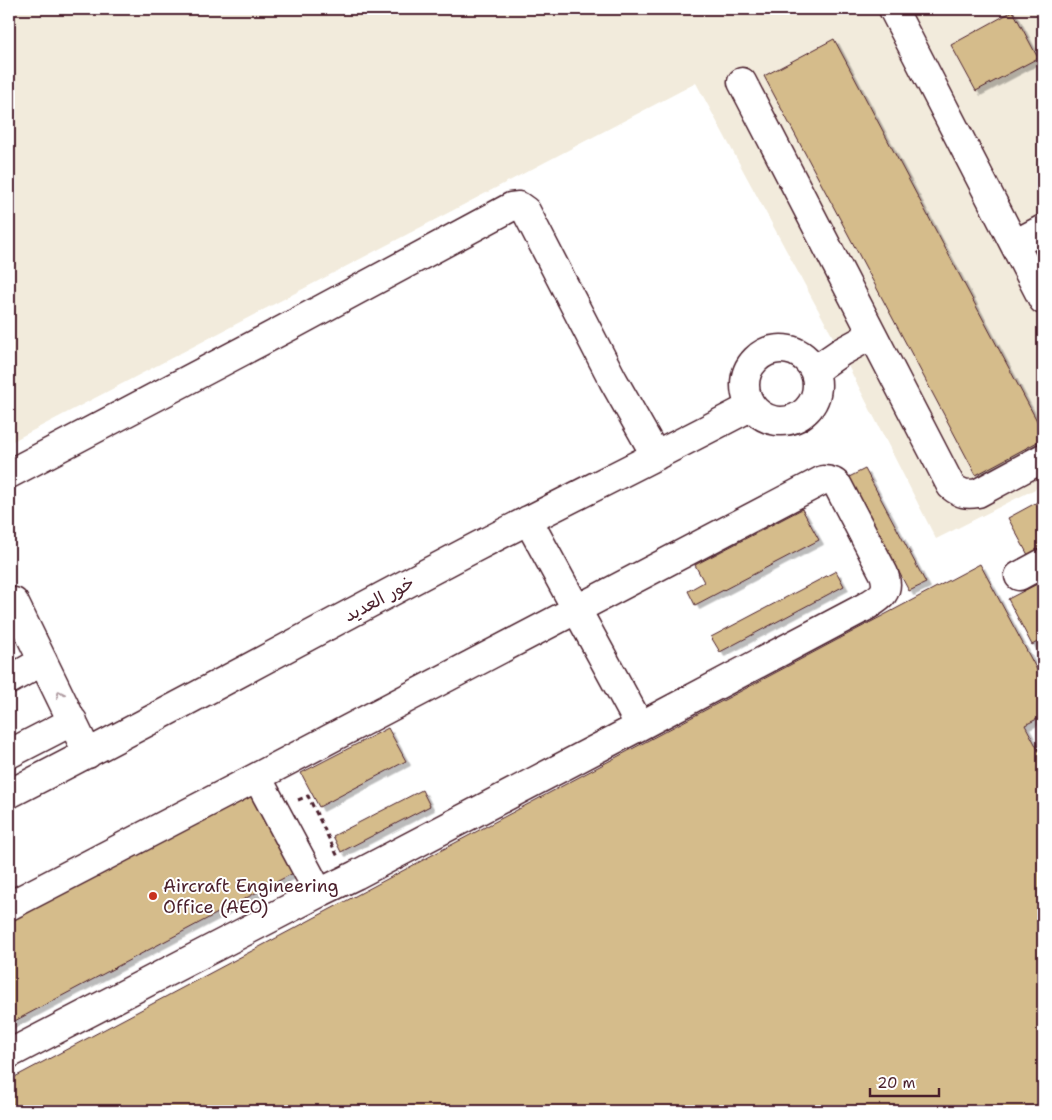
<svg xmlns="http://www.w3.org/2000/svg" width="1052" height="1120" viewBox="0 0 1052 1120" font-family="'Shantell Sans','Playpen Sans Arabic',sans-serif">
<defs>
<filter id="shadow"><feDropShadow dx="4.5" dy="4.5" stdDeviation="0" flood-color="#0004"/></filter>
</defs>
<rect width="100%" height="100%" fill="#fff"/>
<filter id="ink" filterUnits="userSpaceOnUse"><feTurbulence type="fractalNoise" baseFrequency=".02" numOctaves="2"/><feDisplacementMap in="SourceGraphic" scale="10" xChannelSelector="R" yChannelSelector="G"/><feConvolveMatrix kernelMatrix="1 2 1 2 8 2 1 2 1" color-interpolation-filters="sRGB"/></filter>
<g filter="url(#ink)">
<path fill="#f2ebdc" d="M9 9H1043V485L936 539 841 352 696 83 9 443Z"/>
<path fill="#d5bc8b" stroke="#4a1f2b" filter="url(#shadow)" d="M1013 11 1038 58 976 91 951 45Z
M834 39 1043 432V439L976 475 764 76Z
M865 469 926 583 909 591 849 477Z
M1043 499V547L1028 555 1008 518Z
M802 509 819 540 695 605 688 591 704 582 695 565Z
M980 564 1043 681V716L1025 725 1043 759V1111H9V1080Z
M836 571 844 586 720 652 711 637Z
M1043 581V639L1032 645 1008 599Z
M388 728 406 761 319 807 301 773Z
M422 790 430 806 341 852 333 836Z
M254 791 297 871 9 1024V922Z"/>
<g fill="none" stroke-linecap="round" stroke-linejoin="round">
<defs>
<path id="minor" d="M893 9 1043 300
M742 82 951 486C961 494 966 495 978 493L1043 458
M1015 244 1043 229
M745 385a36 36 0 1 1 72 0a36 36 0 1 1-72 0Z
M815 370 841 352 872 335
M9 474 294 324 511 207 519 206 526 211 613 380 656 456
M528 520 640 726
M1019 576 1043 563
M9 604 14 602 88 754
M9 680 43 661
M9 754 73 721
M257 777 319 893
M9 794C166 714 321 628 478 546 569 499 661 454 752 406
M9 906 257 777 823 480C830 480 834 481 838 486L884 574C891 594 878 599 863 608L640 726 356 875 319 893 9 1054"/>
</defs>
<use href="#minor" stroke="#4a1f2b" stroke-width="31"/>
<path stroke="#4a1f2b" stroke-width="3" stroke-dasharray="5 4" stroke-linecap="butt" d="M298 800 308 796 338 857"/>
<use href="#minor" stroke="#fff" stroke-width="28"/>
</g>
<defs><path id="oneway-chevron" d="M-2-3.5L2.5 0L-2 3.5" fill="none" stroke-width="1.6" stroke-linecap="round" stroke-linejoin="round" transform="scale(1.25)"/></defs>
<use stroke="#ae9aa0" href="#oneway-chevron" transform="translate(60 694) rotate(-116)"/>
</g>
<circle fill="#c8321e" stroke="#fff" stroke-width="2" cx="153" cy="896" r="5"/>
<g text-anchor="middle" stroke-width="4" stroke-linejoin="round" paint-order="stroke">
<g font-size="18" fill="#4a1f2b" stroke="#fff">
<text transform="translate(379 599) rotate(-28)" y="6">خور العديد</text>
</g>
<g font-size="18" fill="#4a1f2b" stroke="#fff" text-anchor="start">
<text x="163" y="892">Aircraft Engineering<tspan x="163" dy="21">Office (AEO)</tspan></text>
</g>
</g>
<rect width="1052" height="1120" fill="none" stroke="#fff" stroke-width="30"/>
<rect x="15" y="15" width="1022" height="1090" fill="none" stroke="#4a1f2b" stroke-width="2" filter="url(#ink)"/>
<path d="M870 1088v8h69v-8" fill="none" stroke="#4a1f2b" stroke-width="2.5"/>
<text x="877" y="1088" font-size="15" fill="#4a1f2b" stroke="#ffffff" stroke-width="4" paint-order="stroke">20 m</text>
</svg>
